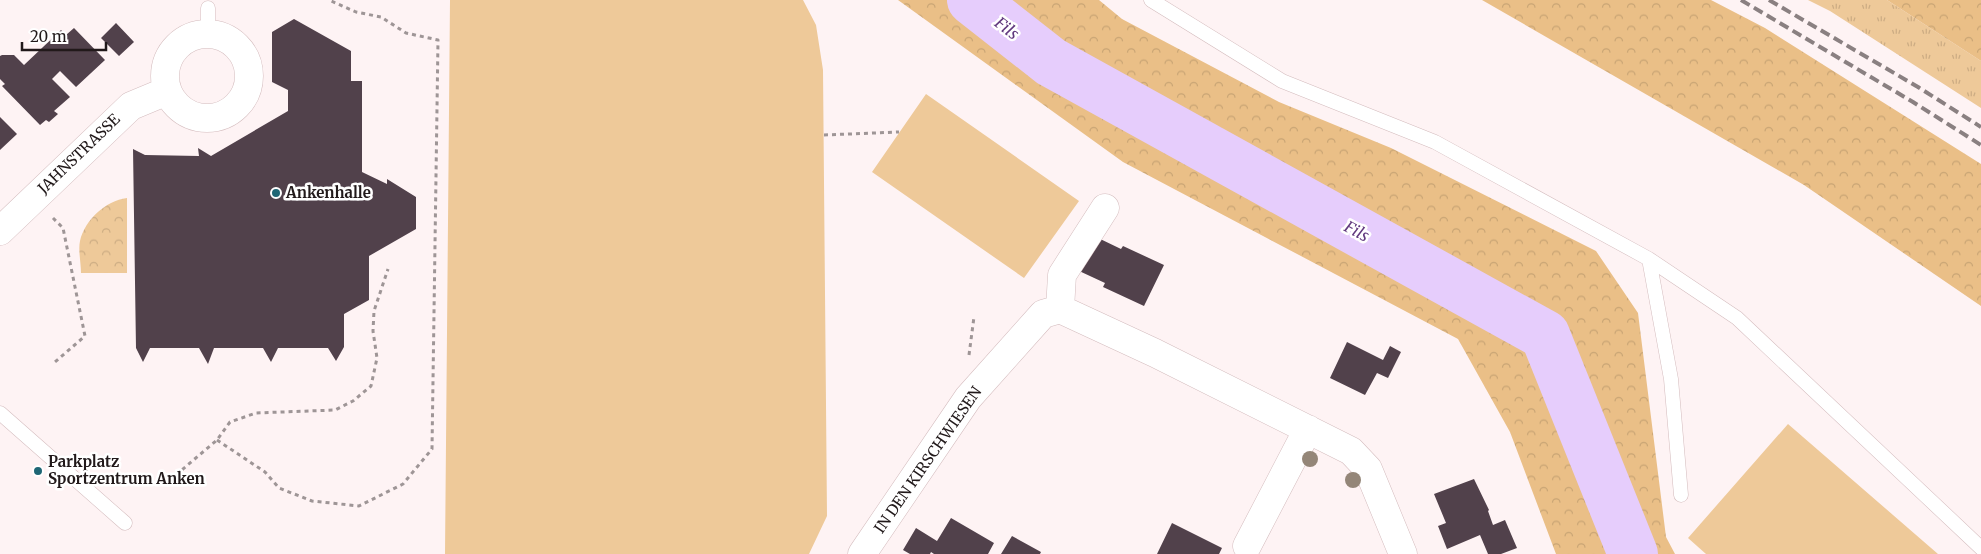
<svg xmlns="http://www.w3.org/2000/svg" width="1981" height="554" viewBox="0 0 1981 554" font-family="Merriweather,serif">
<defs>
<pattern id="grass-tufts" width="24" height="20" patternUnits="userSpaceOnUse" patternTransform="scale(1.25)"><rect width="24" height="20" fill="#eec999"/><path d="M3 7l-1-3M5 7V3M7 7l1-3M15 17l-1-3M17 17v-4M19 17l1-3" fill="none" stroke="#ccac83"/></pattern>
<pattern id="forest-crowns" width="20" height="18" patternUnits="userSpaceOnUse" patternTransform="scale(1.25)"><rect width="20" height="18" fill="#eabf87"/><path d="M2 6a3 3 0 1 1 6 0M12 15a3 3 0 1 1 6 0" fill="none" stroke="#c8a474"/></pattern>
<pattern id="park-crowns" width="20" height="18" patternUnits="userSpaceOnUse" patternTransform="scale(1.25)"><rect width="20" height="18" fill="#eec999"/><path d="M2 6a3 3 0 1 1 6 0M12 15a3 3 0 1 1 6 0" fill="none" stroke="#ccac83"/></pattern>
</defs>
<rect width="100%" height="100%" fill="#fef3f4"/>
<path fill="url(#grass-tufts)" d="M1808 0H1887L1981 61V108L1830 11Z"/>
<path fill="url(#forest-crowns)" d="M898 0H1099L1122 19 1279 102 1391 148 1596 251 1638 313 1666 537 1675 554H1556L1510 432 1458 339 1123 162Z
M1482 0H1711L1765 28 1981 164V306L1804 185Z
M1887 0H1981V61Z"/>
<path fill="url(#park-crowns)" d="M127 198V273H81C81 263 78 250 80 241 85 220 105 201 127 198Z"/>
<path fill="#eec999" d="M450 0H803L816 25 823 70 827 516 809 554H445Z
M926 94 1079 201 1024 278 872 172Z
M1788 424 1938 554H1706L1688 538Z"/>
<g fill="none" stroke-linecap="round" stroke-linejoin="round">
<path stroke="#e6cdfc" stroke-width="50" d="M972 0 1051 62 1545 335 1633 554"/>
</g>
<path fill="#51414b" d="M294 19 351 51V81H362V172L387 184V179L416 197V229L369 256V300L344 314V347L336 361 328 348H278L271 362 263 348H214L208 364 199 348H150L143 362 136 348 133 149 145 155 199 156 198 148 211 156 288 111V90L272 82V32Z
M116 23 134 42 119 56 101 38Z
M74 28 105 60 76 87 60 71 52 79 70 97 54 111 58 114 49 122 46 120 40 125 2 86 5 84 0 79V56L2 55H14L24 65 61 30 66 35Z
M0 117 17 134 0 150Z
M1094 236 1121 249 1123 246 1164 265 1144 306 1103 287 1105 283 1077 270Z
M1347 342 1383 360 1390 346 1401 352 1388 378 1377 373 1365 395 1330 378Z
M1474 479 1489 510 1488 511 1493 525 1505 520 1517 548 1501 554H1488L1480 535 1447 549 1438 526 1446 523 1434 494Z
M951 518 994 543 988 554H934L931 552 930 554H910L903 550 916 528 937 541Z
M1172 523 1222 548 1219 554H1157Z
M1012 536 1041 552 1040 554H1001Z"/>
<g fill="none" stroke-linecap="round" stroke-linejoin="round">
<defs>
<path id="lane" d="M1151 0 1282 81 1435 142 1649 259 1737 318 1981 548
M208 34V8
M1649 259 1671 379 1681 495
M0 413 125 523"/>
<path id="street" d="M165 76a42 42 0 1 1 84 0a42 42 0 1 1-84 0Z
M0 231 131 106 167 91
M1060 309 1062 275 1105 208
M1247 546 1308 429
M862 554 968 398 1043 314 1060 309 1155 353 1351 451 1368 469 1403 554"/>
</defs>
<use href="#lane" stroke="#d4bcbe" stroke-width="15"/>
<use href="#street" stroke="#d4bcbe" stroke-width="29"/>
<path stroke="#9e9596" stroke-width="3" stroke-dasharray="4 4" stroke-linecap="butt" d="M824 135 899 132
M53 218 63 228 85 336 55 362
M969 355 974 317
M217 440 265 472 279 488 312 501 359 506 403 484 432 449 438 40 406 33 381 17 356 12 329 0
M170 480 217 440 230 422 256 413 335 410 353 401 371 386 377 358 373 331 374 311 388 269"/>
<use href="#lane" stroke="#fff" stroke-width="14"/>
<use href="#street" stroke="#fff" stroke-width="28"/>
<path stroke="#8a8081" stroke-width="4" stroke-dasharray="10 5" stroke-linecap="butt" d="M1741 0 1913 102 1981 145
M1769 0 1918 87 1981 127"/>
</g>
<g fill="#948678">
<circle cx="1310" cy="459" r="8"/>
<circle cx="1353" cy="480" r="8"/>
</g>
<g fill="#1f6675" stroke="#fff" stroke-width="2">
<circle cx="276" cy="193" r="5"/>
<circle cx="38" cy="471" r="5"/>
</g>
<g text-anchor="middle" stroke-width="5" stroke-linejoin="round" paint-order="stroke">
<g font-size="15" fill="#21191a" stroke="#fff">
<text transform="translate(79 154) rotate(-44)" y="5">JAHNSTRASSE</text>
<text transform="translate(928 460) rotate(-55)" y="5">IN DEN KIRSCHWIESEN</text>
</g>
<g font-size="15" font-weight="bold" fill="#21191a" stroke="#fff" text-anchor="start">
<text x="286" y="198">Ankenhalle</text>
<text x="48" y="467">Parkplatz<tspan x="48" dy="17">Sportzentrum Anken</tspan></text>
</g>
<g font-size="16" font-style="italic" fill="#61397e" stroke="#fff">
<text transform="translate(1007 28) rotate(38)" y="6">Fils</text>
<text transform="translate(1357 231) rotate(29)" y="6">Fils</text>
</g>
</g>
<path d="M22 42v8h84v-8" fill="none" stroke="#21191a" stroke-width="2.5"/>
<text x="30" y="42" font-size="15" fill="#21191a" stroke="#ffffff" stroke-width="4" paint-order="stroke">20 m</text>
</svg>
